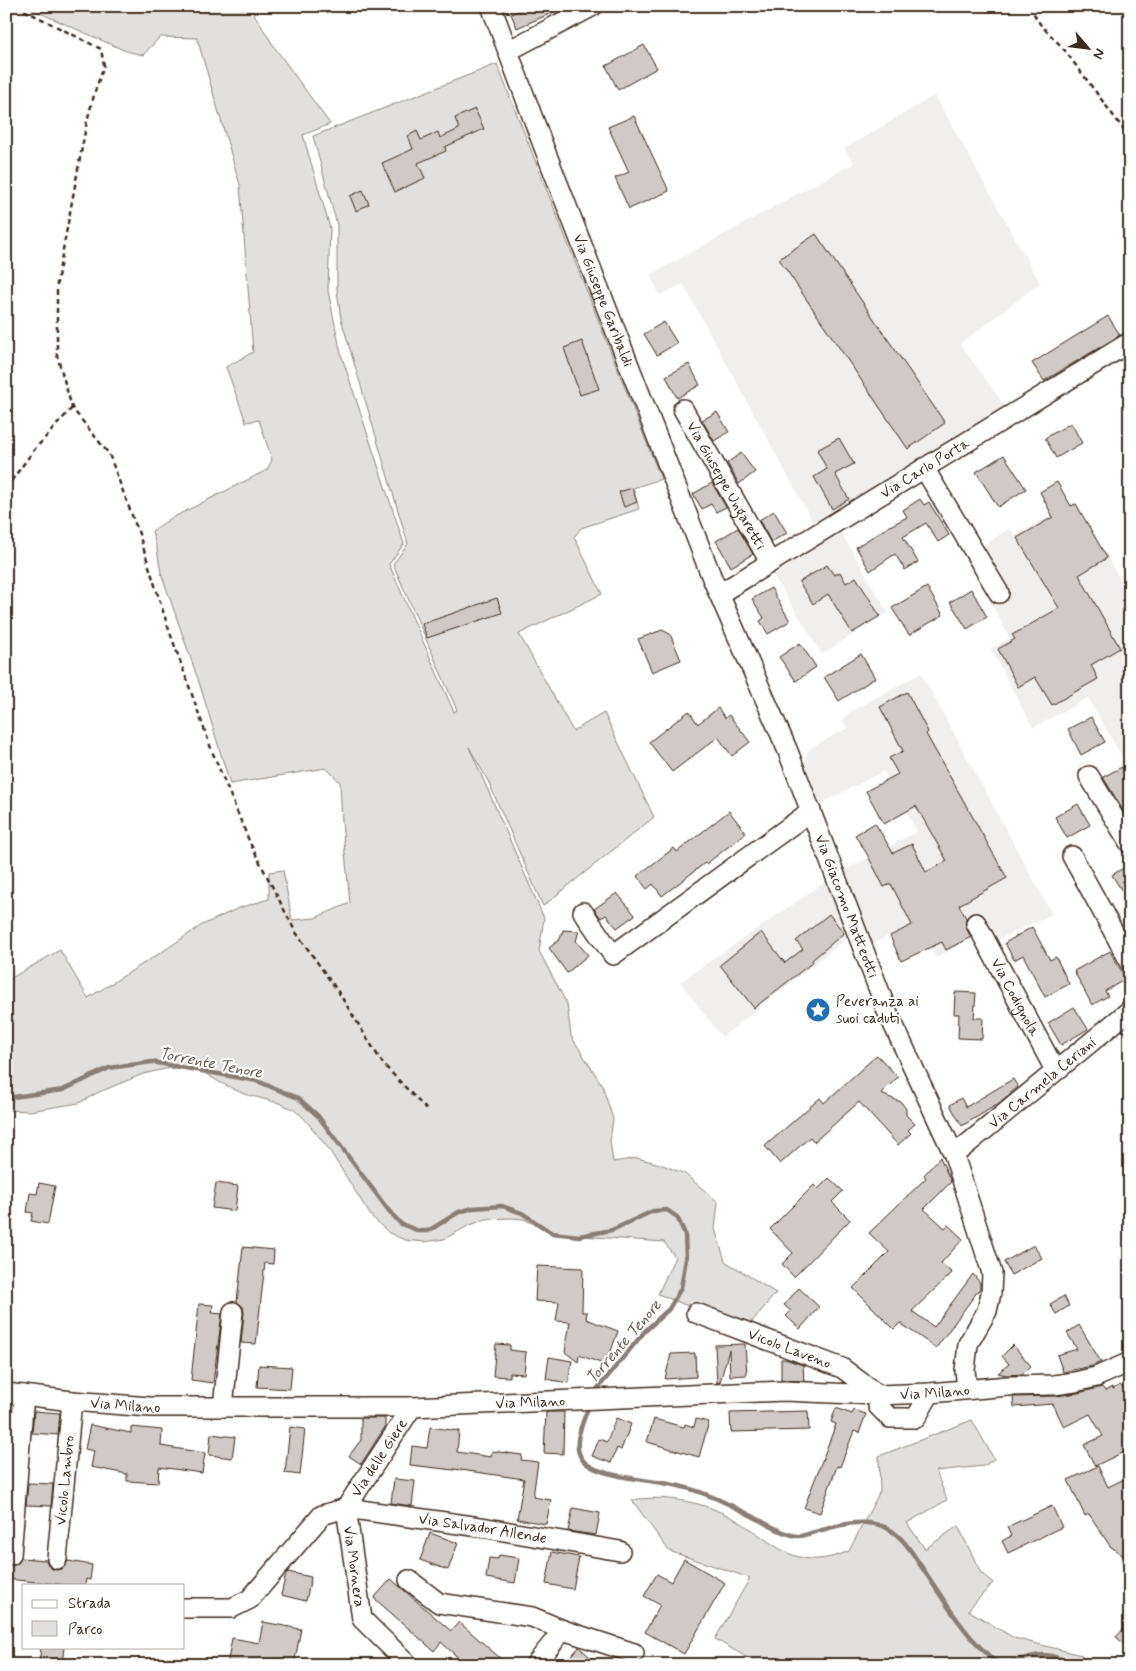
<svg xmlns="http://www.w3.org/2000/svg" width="1136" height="1671" viewBox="0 0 1136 1671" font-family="Mynerve,sans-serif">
<rect width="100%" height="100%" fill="#fff"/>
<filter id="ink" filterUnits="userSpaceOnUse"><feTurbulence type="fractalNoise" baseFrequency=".02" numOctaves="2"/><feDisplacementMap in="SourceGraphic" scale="10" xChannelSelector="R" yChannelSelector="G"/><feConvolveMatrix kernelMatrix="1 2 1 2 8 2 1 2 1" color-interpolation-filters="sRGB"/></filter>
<g filter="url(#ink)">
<path fill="#f1efee" d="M935 95 1040 283 960 344 1007 409 833 518 888 613 822 654 773 575 825 542 815 526 683 284 660 295 650 275 854 163 844 149Z
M1075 501 1130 597V771L1088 698 1033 728 991 649 1010 638 965 557 1010 528 1015 536Z
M921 673 1052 914 993 942 987 929 936 958 918 922 872 944 864 921 847 938 722 1037 680 982 829 879 917 831 884 771 820 804 804 762 809 749 847 728 842 719 850 712Z"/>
<path fill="#e2e0de" stroke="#8e857e" d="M24 6H249L275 48 330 124 303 135 330 228 328 291 341 354 404 544 389 564 454 712 457 710 393 564 408 544 341 319 337 291V225L313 136 497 64 661 479 633 488 639 509 581 528 574 537 602 594 519 634 573 731 604 713 654 817 543 906 488 781 469 747 544 918 539 951 567 1004 571 1036 602 1085 613 1119 610 1141 613 1162 637 1158 660 1164 685 1174 718 1202 715 1229 725 1261 776 1293 746 1329 658 1294 675 1257 664 1242 553 1234 524 1219 511 1218 486 1219 468 1226 444 1239 424 1242 405 1240 389 1233 371 1216 328 1148 303 1117 293 1109 279 1103 244 1094 221 1083 198 1069 185 1067 165 1069 143 1074 97 1093 79 1103 30 1111 6 1110V981L60 950 88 998 162 952 202 925 239 908 269 899V872L283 870 292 920 315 918 350 903 342 822 340 782 326 768 230 784 199 682 161 573 157 549 152 531 170 519 267 470 272 460 259 420 246 422 226 367 253 352 240 185 197 38 160 37 143 55 126 51Z
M972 1420 994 1459 984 1466 936 1471 947 1500 907 1523 925 1549 958 1526 981 1573 993 1583 968 1610 1014 1638 1081 1655 1087 1665H760L715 1639 750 1578 669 1551 632 1500C663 1495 699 1501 727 1515 772 1537 791 1576 849 1551L880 1491 879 1456Z"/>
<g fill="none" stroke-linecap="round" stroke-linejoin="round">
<path stroke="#887e77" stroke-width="4.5" d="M6 1098 63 1090 109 1068 152 1062 257 1081 298 1098 318 1116 389 1211 401 1224 419 1231H428L459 1212 473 1208 502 1206 522 1213 552 1233 579 1236 612 1230 653 1211 667 1210 677 1217 685 1234 686 1259 681 1288 669 1309 645 1331 594 1393
M589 1405C584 1421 571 1444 582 1459 595 1478 655 1480 679 1486 705 1492 729 1504 752 1516 766 1523 782 1534 797 1536 802 1537 810 1533 815 1532 837 1526 860 1518 882 1526 900 1532 911 1551 921 1566 941 1595 959 1627 984 1651 988 1654 991 1659 995 1661 1014 1671 1039 1640 1070 1665"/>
</g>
<path fill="#cfcac7" stroke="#3b2a1e" d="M529 6H568L517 28 511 14Z
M644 45 657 68 618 90 606 66Z
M475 109 484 129 445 147 446 151 418 163 425 178 395 192 382 163 413 149 408 136 417 131 421 140 438 132 440 138 459 129 455 118Z
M634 116 669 191 629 209 615 178 629 172 608 127Z
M363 190 369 204 356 211 350 196Z
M816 234 945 423 908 449 779 259Z
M1108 316 1120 335 1044 381 1032 363Z
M664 322 677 343 657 355 644 334Z
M582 341 599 389 580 395 564 348Z
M689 364 700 385 677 398 666 376Z
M717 412 729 432 714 441 702 420Z
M1071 423 1082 443 1056 458 1045 438Z
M839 438 854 464 835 474 849 499 832 509 814 477 827 469 817 450Z
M741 453 755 472 739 484 727 463Z
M1004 455 1026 489 998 507 976 472Z
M1057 482 1071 506 1076 504 1107 558 1079 575 1120 648 1091 665 1098 679 1052 705 1035 677 1018 687 998 649 1015 639 1012 635 1059 608 1017 538 1053 517 1040 492Z
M712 483 726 507 716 512 711 504 702 509 693 494Z
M632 488 637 502 624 507 619 492Z
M920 499 924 505 929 502 949 535 938 542 926 523 903 537 918 562 905 570 895 554 870 571 856 547 888 527 907 517 903 510Z
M774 511 787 533 771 542 759 520Z
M738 528 753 554 731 567 716 541Z
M827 565 834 575 840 572 846 583 856 577 880 616 852 633 828 594 813 604 799 582Z
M927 587 943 615 909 635 892 608Z
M771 588 790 621 768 634 760 621 764 618 752 599Z
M971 589 987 617 967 629 950 602Z
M497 598 502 613 427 638 422 624Z
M662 630 670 634 681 660 652 672 638 639Z
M800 643 816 667 796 681 779 657Z
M861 654 875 678 839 701 824 677Z
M907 692 928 732 926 734 1007 878 959 905 966 918V928L971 937 946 950 942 942 901 961 890 936 912 925 891 884 884 887 867 854 855 835 875 823 893 853 912 844 926 872 947 861 916 806 884 824 866 791 898 774 889 758 903 751 880 707Z
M718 708 725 718 729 715 750 742 732 756 718 737 672 772 649 742 689 711 698 724Z
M1091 717 1105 742 1081 755 1068 729Z
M1122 767 1130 782V822L1103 777Z
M1078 804 1090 825 1067 838 1055 817Z
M729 811 746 833 706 864 705 863 662 896 653 884 647 889 637 876 674 848 677 852Z
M1130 864V904L1112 875Z
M617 893 635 915 617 928 606 915 601 918 594 909Z
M829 914 844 933 812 960 813 962 754 1008 720 965 761 932 785 963 803 949 796 941Z
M1032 927 1050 960 1056 957 1069 984 1045 997 1023 955 1014 960 1005 943Z
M563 930 579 931 576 941 588 955 567 973 549 948 560 939Z
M1110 951 1126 979 1105 991 1108 996 1092 1005 1074 971Z
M955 992 976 993 974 1018H983L982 1039 958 1038 959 1014H954Z
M1074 1007 1088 1029 1061 1045 1048 1023Z
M877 1055 898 1077 881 1094 901 1102 906 1109V1115L915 1124 908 1130 911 1133 898 1145 859 1102 814 1142 810 1137 780 1164 765 1146 820 1098 824 1103Z
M1013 1079 1018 1087 995 1106 962 1126 950 1105 961 1098 966 1107Z
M940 1157 951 1182 924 1209 945 1228 948 1225 963 1239 941 1263 952 1273 912 1311 934 1327 973 1274 980 1283V1288L936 1348 900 1323 894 1329 853 1288 889 1252 869 1233 926 1178 924 1175Z
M829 1178 843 1191 832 1202 850 1220 794 1277 782 1264 793 1253 770 1229 814 1185 818 1189Z
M39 1183 55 1186 48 1224 31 1221 33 1213 27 1212 30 1193 37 1194Z
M216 1183 238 1186 235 1211 212 1208Z
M1034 1245 1042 1258 1011 1275 1004 1262Z
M243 1247 274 1250 273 1264 265 1263 256 1344 241 1343 244 1313 243 1307 237 1302Z
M537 1266 583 1268 582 1312H587L586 1319 618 1331 606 1365 579 1355 578 1362 565 1352 570 1322 556 1321 559 1302 535 1301Z
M799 1288 819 1307 800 1329 786 1316 791 1311 784 1305Z
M1064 1296 1069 1306 1056 1314 1050 1304Z
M199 1304 213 1305 212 1313 222 1314 213 1383 191 1380Z
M1079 1325 1101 1362 1092 1366 1063 1372 1057 1355 1077 1349 1067 1333Z
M496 1344 510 1345V1350L526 1352 524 1374 510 1373V1377L493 1376Z
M745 1344 747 1375 730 1376 729 1350 720 1382 717 1383 715 1345Z
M1013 1345 1031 1366 1023 1374 1006 1375 998 1373 1009 1364 1002 1356Z
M695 1353 696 1377 665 1379 671 1354Z
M549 1357 572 1361 568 1383 546 1379Z
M781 1359H785L803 1365 804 1381 781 1380Z
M259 1365 292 1367 290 1389 257 1387Z
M1130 1382V1449L1095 1466 1084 1445 1103 1436 1090 1414 1064 1427 1053 1404 1014 1407 1013 1397 1056 1396 1078 1393 1102 1387 1105 1391 1112 1387 1113 1389 1120 1385 1123 1388Z
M836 1408 852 1414 854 1410 866 1414 859 1433 854 1431 840 1467 837 1466 820 1513 804 1508 836 1424 831 1422Z
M34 1411 60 1413 58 1435 32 1433Z
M808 1411 809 1430 731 1432 730 1413Z
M546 1412H564L563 1454 544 1453Z
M361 1418H385V1427L361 1464 349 1456 361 1440Z
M616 1418 631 1424 621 1450 617 1448 611 1463 592 1456 599 1439 607 1442Z
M654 1419 684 1427 685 1424 694 1427 696 1419 709 1422 699 1457 647 1442Z
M90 1425 131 1433V1427L162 1430 161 1446 205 1453 202 1473 159 1467 158 1483 127 1481V1474L91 1467 94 1451 85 1449Z
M290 1427 305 1429 300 1475 285 1473Z
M430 1427 459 1431 457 1452 491 1457 492 1451 522 1455 521 1460 538 1462 533 1497 551 1500 546 1524 517 1519 524 1479 454 1469V1470L410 1465 412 1446 427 1448Z
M211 1434 235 1437 232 1458 209 1455Z
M1098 1466 1108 1487 1130 1476V1561L1110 1546 1089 1514 1085 1516 1068 1480Z
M394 1479 415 1481 412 1506 391 1503Z
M28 1483 53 1484 51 1506 26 1505Z
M1052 1506 1062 1527 1008 1553 1002 1541 1011 1536 1007 1527Z
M573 1508 600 1513 596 1535 568 1531Z
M430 1533 458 1543 448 1570 420 1560Z
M552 1552 579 1557 573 1589 546 1584Z
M499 1555 519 1558 515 1583 486 1578 489 1558 498 1559Z
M21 1558 46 1560 50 1568 56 1570 62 1569 68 1561 92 1565 90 1580 86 1579 85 1585H68L6 1579V1565H15Z
M684 1559 725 1583 684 1654 645 1632 660 1605 644 1596 657 1574 671 1582Z
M288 1572 311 1577 306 1601 281 1595 286 1574Z
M391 1579 451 1631 459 1622 508 1665H466L441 1642 434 1651 374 1598Z
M263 1622 301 1629 294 1665H227L232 1638 259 1643Z
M1130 1622V1649L1116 1637Z
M41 1647H64L62 1665H39Z
M579 1647 599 1665H564Z"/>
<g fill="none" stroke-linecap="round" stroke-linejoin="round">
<defs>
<g id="minor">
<path id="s1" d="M491 6 543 145 712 578 787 749 887 1011 954 1155 992 1273 991 1293 987 1311 968 1344 965 1370 967 1389"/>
<path d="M508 51 593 6"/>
<path id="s2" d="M683 409 770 562"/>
<path d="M924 468 999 593"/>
<path id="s3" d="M719 594 1130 342"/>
<path d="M1089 776 1130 844"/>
<path d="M1072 856 1130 962"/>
<path d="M583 912 613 955 811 811"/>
<path id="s4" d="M976 923 1055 1070"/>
<path id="s5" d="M954 1155 1130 1010"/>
<path id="s6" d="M696 1313 842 1368 878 1395V1406L890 1418H916L930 1393"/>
<path id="s7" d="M6 1393 72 1401 150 1407H412L784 1391 878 1395 930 1393 1008 1386 1054 1385 1075 1382 1096 1377 1130 1362"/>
<path d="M223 1407 233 1312"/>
<path id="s8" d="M346 1508 362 1619 409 1665"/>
<path id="s9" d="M346 1508 412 1407"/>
<path d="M11 1555 24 1395"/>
<path id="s10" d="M57 1559 72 1401"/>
<path d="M409 1580 439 1603 532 1617 563 1630"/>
<path id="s11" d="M184 1608H232L250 1599 322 1515 346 1508 487 1528 620 1551"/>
<path d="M535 1665 563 1630 634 1653"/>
</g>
</defs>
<use href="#minor" stroke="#3b2a1e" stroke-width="22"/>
<path stroke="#3b2a1e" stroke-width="2.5" stroke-dasharray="5 4" stroke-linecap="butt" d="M16 6 101 49 104 66 96 88 87 121 57 282V355L72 408 109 454 139 534 168 627 212 751 250 843 295 931 339 993 383 1064 427 1110
M1029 6 1040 24 1063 48 1130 138
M6 488 34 450 72 408"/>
<use href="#minor" stroke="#fff" stroke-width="19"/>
</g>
</g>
<defs>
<symbol id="sight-disc" viewBox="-11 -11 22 22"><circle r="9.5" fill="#1f6fb2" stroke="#fff"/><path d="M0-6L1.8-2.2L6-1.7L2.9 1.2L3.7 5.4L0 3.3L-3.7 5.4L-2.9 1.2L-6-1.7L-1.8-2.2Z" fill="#fff"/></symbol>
</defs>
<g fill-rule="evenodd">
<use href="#sight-disc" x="804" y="996" width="28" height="28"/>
</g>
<g text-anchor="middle" stroke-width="4" stroke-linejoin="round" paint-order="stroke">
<g font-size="15" fill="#3b2a1e" stroke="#fff">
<text dy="5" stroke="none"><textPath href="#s1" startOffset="315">Via Giuseppe Garibaldi</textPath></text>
<text dy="5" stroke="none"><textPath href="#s3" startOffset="241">Via Carlo Porta</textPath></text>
<text dy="5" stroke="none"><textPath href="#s2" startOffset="88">Via Giuseppe Ungaretti</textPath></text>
<text dy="5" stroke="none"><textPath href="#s1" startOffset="968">Via Giacomo Matteotti</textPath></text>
<text dy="5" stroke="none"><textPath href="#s4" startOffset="84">Via Codignola</textPath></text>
<text dy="5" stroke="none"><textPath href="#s5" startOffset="114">Via Carmela Ceriani</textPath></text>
<text dy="5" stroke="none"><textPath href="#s6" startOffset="100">Vicolo Laveno</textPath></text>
<text dy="5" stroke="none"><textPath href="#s7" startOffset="930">Via Milano</textPath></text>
<text dy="5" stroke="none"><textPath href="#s7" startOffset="525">Via Milano</textPath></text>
<text dy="5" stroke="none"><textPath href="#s7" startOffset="120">Via Milano</textPath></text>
<text dy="5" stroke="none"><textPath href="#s9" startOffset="60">Via delle Giere</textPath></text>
<text dy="5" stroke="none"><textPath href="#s10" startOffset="79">Vicolo Lambro</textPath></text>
<text dy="5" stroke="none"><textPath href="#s11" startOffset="342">Via Salvador Allende</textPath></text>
<text dy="5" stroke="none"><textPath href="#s8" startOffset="59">Via Mornera</textPath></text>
</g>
<g font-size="15" fill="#3b2a1e" stroke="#fff" text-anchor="start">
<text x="836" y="1006">Peveranza ai<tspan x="836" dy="17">suoi caduti</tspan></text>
</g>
<g font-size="16" font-style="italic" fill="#685b52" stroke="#fff">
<text transform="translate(211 1062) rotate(11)" y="6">Torrente Tenore</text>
<text transform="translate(623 1341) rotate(-49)" y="6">Torrente Tenore</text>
</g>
</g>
<rect width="1136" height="1671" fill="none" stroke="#fff" stroke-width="25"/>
<rect x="12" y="12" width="1111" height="1646" fill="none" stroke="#3b2a1e" stroke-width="2" filter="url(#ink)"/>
<rect x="22" y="1584" width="162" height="65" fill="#ffffff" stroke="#b1aaa5"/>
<rect x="32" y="1600" width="25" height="8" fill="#ffffff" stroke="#b1aaa5"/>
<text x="68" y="1608" font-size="15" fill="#3b2a1e">Strada</text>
<rect x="32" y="1621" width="25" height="15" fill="#e2e0de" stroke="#b1aaa5"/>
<text x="68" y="1634" font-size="15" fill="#3b2a1e">Parco</text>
<g transform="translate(1088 48) rotate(118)" stroke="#ffffff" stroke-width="4" paint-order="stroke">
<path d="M0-4L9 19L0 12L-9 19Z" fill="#3b2a1e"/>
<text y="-8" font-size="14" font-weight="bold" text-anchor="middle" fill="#3b2a1e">N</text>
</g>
</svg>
